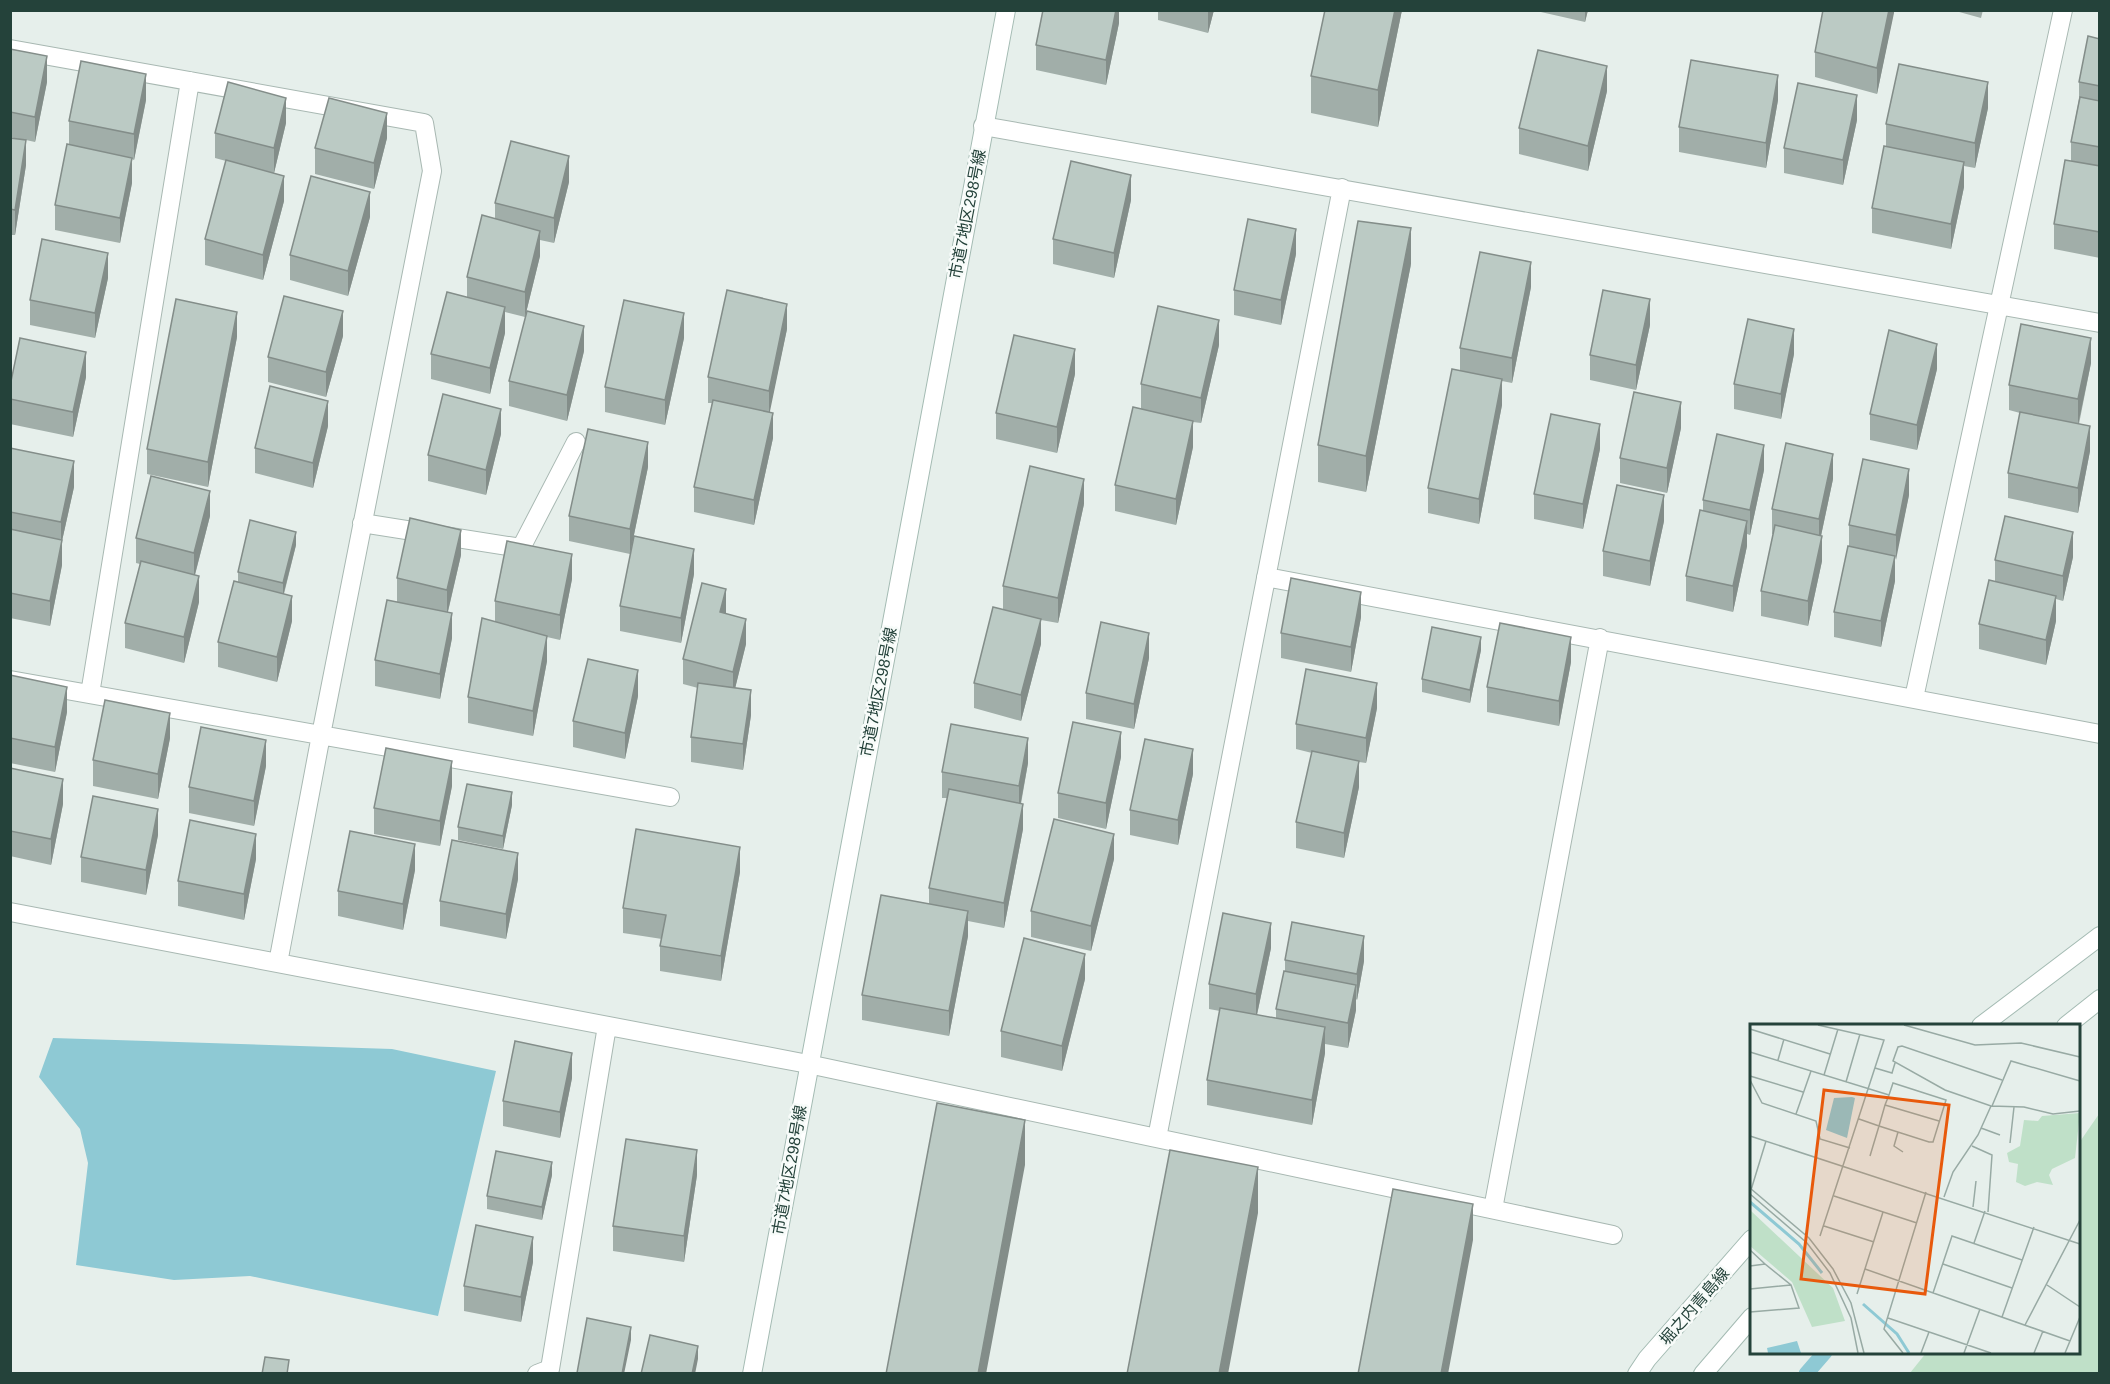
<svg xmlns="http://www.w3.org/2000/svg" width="2110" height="1384" viewBox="0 0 2110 1384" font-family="Arial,'Noto Sans JP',sans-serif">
<rect width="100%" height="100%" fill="#e6efeb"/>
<path fill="#bfe0c8" d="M2099 1114V1373H1910L1926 1353 2078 1352 2079 1143Z"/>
<path fill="#8ec9d4" d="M53 1038 392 1049 496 1071 438 1316 250 1276 174 1280 76 1265 88 1163 80 1129 39 1077Z"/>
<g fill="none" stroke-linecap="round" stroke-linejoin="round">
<path stroke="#8ec9d4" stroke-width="15" d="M1806 1374 1825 1352"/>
<defs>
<path id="street" d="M10 49 424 123 432 171 321 735 278 963
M983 126 2100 323
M362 523 521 548 576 442
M1266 577 2100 734
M10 680 670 797
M90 694 190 81
M1914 698 2063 10
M10 912 808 1064 1613 1235
M1157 1138 1342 188
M1493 1209 1600 638
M537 1374 550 1369 607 1026"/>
<path id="secondary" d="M1981 1026 2100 936
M2066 1026 2100 999
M752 1374 1006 10
M1637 1374 1647 1359 1752 1239
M1703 1374 1752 1317"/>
</defs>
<use href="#street" stroke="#a8b8b2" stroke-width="20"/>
<use href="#secondary" stroke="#a4bbb3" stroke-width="20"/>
<use href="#street" stroke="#fff" stroke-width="18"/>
<use href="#secondary" stroke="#fff" stroke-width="18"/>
</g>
<path fill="#a1aea9" d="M1119 10V23L1106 85 1036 70V45Z
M1158 10H1214L1208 33 1158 20Z
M1402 10 1378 127 1311 113V76Z
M1532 10H1588L1585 22Z
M1894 10 1877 94 1815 77V52Z
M1952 10H1983L1981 18Z
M2100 39V258L2054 249V224L2071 161V142L2079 99V82Z
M10 49 47 82 35 142 26 140V165L15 235H10V138L22 140 10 137Z
M1607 91 1588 171 1519 154V128Z
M146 100 134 160 132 159V183L120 243 55 230V205L69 144V121Z
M1778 100 1766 168 1679 152V127Z
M1988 108 1975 168 1964 166V187L1951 249 1872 233V208L1886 146V124Z
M1857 120 1843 185 1784 173V148Z
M286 123 274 173 284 201 263 280 205 265V239L226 161 215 158V133Z
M387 138 374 189 315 174V148Z
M569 182 554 243 540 240V256L525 317 505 312V333L490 394 431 379V354L467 297V277L495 219V203Z
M1131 200 1114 278 1053 264V239Z
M370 217 348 296 290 280V255Z
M1296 254 1281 325 1234 315V290Z
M1411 264 1366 492 1318 482V445Z
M108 278 95 338 30 325V300Z
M1531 287 1512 383 1502 381V405L1479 524 1428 513V488L1460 371V348Z
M1650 325 1636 390 1590 380V355Z
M787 329 769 412 773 438 754 525 694 512V487L712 403H708V377Z
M343 336 326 397 268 382V357Z
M237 337 208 487 147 474V449Z
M684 338 665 425 605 412V387Z
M1219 345 1201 423 1193 422V447L1176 525 1115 511V485L1141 409V384Z
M584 351 567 421 509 406V381Z
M1794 354 1781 419 1734 409V384Z
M2091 363 2079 424 2090 451 2078 513 2008 498V473L2020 413 2009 410V385Z
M1937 369 1917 450 1870 440V414Z
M1075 374 1057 453 996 439V413Z
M86 377 73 437 10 424V386Z
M328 426 313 488 255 473V448Z
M1681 428 1667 493 1620 483V458Z
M501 434 486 495 428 481V455Z
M10 448 74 487 62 541V565L50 626 10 618Z
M1600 449 1583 529 1534 519V494Z
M648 467 630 554 569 541V516Z
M1764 470 1750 535 1747 534V546L1733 612 1686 601V576L1703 511V500Z
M1833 479 1821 536 1822 561 1808 626 1761 616V591L1773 534H1772V509Z
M1909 495 1895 560V581L1881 647 1834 637V612L1849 546V525Z
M1084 504 1058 623 1041 620V644L1021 721 974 708V683L1003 609V586Z
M210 516 195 575 199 602 184 663 125 648V623L140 564 136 563V538Z
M1664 521 1650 586 1603 576V551Z
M296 545 284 594 292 621 277 682 218 667V642L238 582V572Z
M461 555 448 612 452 638 440 699 375 686V660L397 602V578Z
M2073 557 2063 601 2056 599V621L2046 665 1979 649V624L1995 581V560Z
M694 574 681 643 620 631V606Z
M572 579 560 640 547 637V661L533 736 468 723V697L495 622V601Z
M726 614 746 644 735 688 751 715 743 770 691 762V737L698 688 683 684V659Z
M1361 617 1351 672 1281 658V633Z
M1481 650 1470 703 1422 692V679Z
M1149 658 1134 729 1086 719V693Z
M1571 662 1559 726 1487 712V687Z
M10 675 67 712 55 772 10 763Z
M638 696 625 759 573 747V721Z
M1377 708 1366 763 1359 762V787L1344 858 1296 848V822L1312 753 1296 749V724Z
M170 738 158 799 93 786V760Z
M1121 757 1106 829 1058 818V793Z
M1028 763 1021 804 1023 829 1004 928 968 921V936L949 1036 862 1020V995L929 904V888L947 798H942V772Z
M266 766 254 826 189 813V787Z
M10 768 63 804 51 865 10 856Z
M1193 774 1178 845 1130 835V810Z
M452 786 440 846 374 834V808Z
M512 805 503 849 458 840V827Z
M158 835 146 895 81 882V857Z
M256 859 244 920 178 906V881Z
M1114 859 1091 951 1031 937V911Z
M415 870 403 930 338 916V891Z
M740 872 721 981 660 971V946L662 939 623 933V908Z
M518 879 506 939 440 926V901Z
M1271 948 1257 1015 1276 1018V1009L1285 971V960L1364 961 1357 1000 1356 999V1010L1348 1048 1325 1044V1053L1312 1125 1207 1105V1080L1220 1011 1209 1009V984Z
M1085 979 1062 1071 1001 1057V1031Z
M572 1078 560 1138 503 1126V1101Z
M552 1175 542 1220 487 1209V1196Z
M697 1175 684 1262 613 1251V1226Z
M533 1262 521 1322 464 1311V1286Z"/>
<path fill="#838d89" d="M1116 10H1119V23L1106 85V60Z
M1208 10H1214L1208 33Z
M1395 10H1402L1378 127V90Z
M1585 10H1588L1585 22Z
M1889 10H1894V13L1877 94V68Z
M47 56V82L35 142V117Z
M1607 66V91L1588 171V146Z
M146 74V100L134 160V134Z
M1778 75V100L1766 168V143Z
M1988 82V108L1975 168V143Z
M1857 95V120L1843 185V160Z
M286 98V123L274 173V148Z
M387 113V138L374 189V163Z
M26 140V165L15 235V210Z
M569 156V182L554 243V218Z
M132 158V183L120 243V218Z
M1964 162V187L1951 249V224Z
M1131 175V200L1114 278V253Z
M284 176V201L263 280V255Z
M370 192V217L348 296V271Z
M1411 228V264L1366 492V456Z
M1296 229V254L1281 325V300Z
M540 231V256L525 317V292Z
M108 253V278L95 338V313Z
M1531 262V287L1512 383V358Z
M1650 299V325L1636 390V365Z
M787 304V329L769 416V391Z
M505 307V333L490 394V368Z
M343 311V336L326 397V372Z
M237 312V337L208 487V462Z
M684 313V338L665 425V400Z
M1219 320V345L1201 423V398Z
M584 326V351L567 421V395Z
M1794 329V354L1781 419V394Z
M2091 338V363L2078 425V399Z
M1937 344V369L1917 450V425Z
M1075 349V374L1057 453V427Z
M86 352V377L73 437V412Z
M1502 379V405L1479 524V499Z
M328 401V426L313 488V463Z
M1681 402V428L1667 493V468Z
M501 409V434L486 495V470Z
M773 413V438L754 525V500Z
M1193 421V447L1176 525V499Z
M1600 424V449L1583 529V504Z
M2090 426V451L2078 513V488Z
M648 442V467L630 554V529Z
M1764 445V470L1750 535V510Z
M1833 454V479L1819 545V519Z
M74 461V487L62 541V565L50 626V601L61 547V522Z
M1909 469V495L1896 560V535Z
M1084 479V504L1058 623V598Z
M210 491V516L194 578V553Z
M1664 495V521L1650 586V561Z
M1747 521V546L1733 612V586Z
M461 530V555L447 615V590Z
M296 532V545L283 596V583Z
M2073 532V557L2063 601V576Z
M1822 536V561L1808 626V601Z
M694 549V574L681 643V618Z
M572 554V579L560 640V615Z
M1895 556V581L1881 647V621Z
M199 576V602L184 663V637Z
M726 589V614L720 612Z
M1361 592V617L1351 672V647Z
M292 596V621L277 682V657Z
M2056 596V621L2046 665V640Z
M452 613V638L440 699V674Z
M746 619V644L733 697V672Z
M1041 619V644L1021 721V695Z
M1149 633V658L1134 729V704Z
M547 636V661L533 736V711Z
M1481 637V650L1470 703V690Z
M1571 637V662L1559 726V701Z
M638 670V696L625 759V733Z
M1377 683V708L1366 763V738Z
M67 687V712L55 772V747Z
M751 690V715L743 770V744Z
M170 713V738L158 799V774Z
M1121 732V757L1106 829V803Z
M1028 738V763L1019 812V786Z
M266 740V766L254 826V801Z
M1193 749V774L1178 845V820Z
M452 761V786L440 846V821Z
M1359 761V787L1344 858V833Z
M63 779V804L51 865V839Z
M512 792V805L503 849V836Z
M1023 804V829L1004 928V903Z
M158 809V835L146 895V870Z
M256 834V859L244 920V894Z
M1114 834V859L1091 951V926Z
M415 844V870L403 930V904Z
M740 847V872L721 981V956Z
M518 853V879L506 939V914Z
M968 911V936L949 1036V1011Z
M1271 923V948L1256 1019V994Z
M1364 936V961L1357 1000V974Z
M1085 954V979L1062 1071V1046Z
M1356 985V1010L1348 1048V1023Z
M1325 1027V1053L1312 1125V1100Z
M572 1053V1078L560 1138V1112Z
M1025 1120V1165L986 1374H978Z
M697 1150V1175L684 1262V1236Z
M552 1162V1175L542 1220V1207Z
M1258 1167V1213L1228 1374H1219Z
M1473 1204V1240L1448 1374H1441Z
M533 1237V1262L521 1322V1297Z
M631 1327V1340L624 1374H622Z
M698 1346V1359L695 1374H692Z"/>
<path fill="#bbcac4" stroke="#838d89" stroke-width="1.5" d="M1043 10H1116L1106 60 1036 45Z
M1325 10H1395L1378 90 1311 76Z
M1823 10H1889L1877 68 1815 52Z
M2088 36 2100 39V86L2079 82Z
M10 49 47 56 35 117 10 112Z
M1538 50 1607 66 1588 146 1519 128Z
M1691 60 1778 75 1766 143 1679 127Z
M81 61 146 74 134 134 69 121Z
M1899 64 1988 82 1975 143 1886 124Z
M228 82 286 98 274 148 215 133Z
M1798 83 1857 95 1843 160 1784 148Z
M2080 97 2100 101V147L2071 142Z
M329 98 387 113 374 163 315 148Z
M10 138 26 140 15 210 10 209Z
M511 141 569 156 554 218 495 203Z
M67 144 132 158 120 218 55 205Z
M1884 146 1964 162 1951 224 1872 208Z
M226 160 284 176 263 255 205 239Z
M2065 160 2100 166V232L2054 224Z
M1071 161 1131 175 1114 253 1053 239Z
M311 176 370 192 348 271 290 255Z
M482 215 540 231 525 292 467 277Z
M1248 219 1296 229 1281 300 1234 290Z
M1358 221 1411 228 1366 456 1318 445Z
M42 239 108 253 95 313 30 300Z
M1480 252 1531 262 1512 358 1460 348Z
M727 290 787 304 769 391 708 377Z
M1603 290 1650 299 1636 365 1590 355Z
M447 292 505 307 490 368 431 354Z
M284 296 343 311 326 372 268 357Z
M176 299 237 312 208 462 147 449Z
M624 300 684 313 665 400 605 387Z
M1158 306 1219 320 1201 398 1141 384Z
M527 311 584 326 567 395 509 381Z
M1748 319 1794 329 1781 394 1734 384Z
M2021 324 2091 338 2078 399 2009 385Z
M1889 330 1937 344 1917 425 1870 414Z
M1014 335 1075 349 1057 427 996 413Z
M20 338 86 352 73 412 10 399V386Z
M1452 369 1502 379 1479 499 1428 488Z
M270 386 328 401 313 463 255 448Z
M1634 392 1681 402 1667 468 1620 458Z
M443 394 501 409 486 470 428 455Z
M713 400 773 413 754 500 694 487Z
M1133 407 1193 421 1176 499 1115 485Z
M2020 412 2090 426 2078 488 2008 473Z
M1551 414 1600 424 1583 504 1534 494Z
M588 429 648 442 630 529 569 516Z
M1717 434 1764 445 1750 510 1703 500Z
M1786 443 1833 454 1819 519 1772 509Z
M10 448 74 461 61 522 10 512Z
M1863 459 1909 469 1896 535 1849 525Z
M1030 466 1084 479 1058 598 1003 586Z
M151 476 210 491 194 553 136 538Z
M1617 485 1664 495 1650 561 1603 551Z
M1700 510 1747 521 1733 586 1686 576Z
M2005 516 2073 532 2063 576 1995 560Z
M410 518 461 530 447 590 397 578Z
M250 520 296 532 283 583 238 572Z
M1775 525 1822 536 1808 601 1761 591Z
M10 529 62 540 50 601 10 593Z
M634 536 694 549 681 618 620 606Z
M507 541 572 554 560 615 495 601Z
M1848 546 1895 556 1881 621 1834 612Z
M141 561 199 576 184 637 125 623Z
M1291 578 1361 592 1351 647 1281 633Z
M1989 580 2056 596 2046 640 1979 624Z
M234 581 292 596 277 657 218 642Z
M702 583 726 589 720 612 746 619 733 672 683 659Z
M387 600 452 613 440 674 375 660Z
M993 607 1041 619 1021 695 974 683Z
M482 618 547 636 533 711 468 697Z
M1101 622 1149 633 1134 704 1086 693Z
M1500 623 1571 637 1559 701 1487 687Z
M1432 627 1481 637 1470 690 1422 679Z
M588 659 638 670 625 733 573 721Z
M1306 669 1377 683 1366 738 1296 724Z
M10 675 67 687 55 747 10 738Z
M698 683 751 690 743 744 691 737Z
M105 700 170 713 158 774 93 760Z
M1073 722 1121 732 1106 803 1058 793Z
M951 724 1028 738 1019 786 942 772Z
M201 727 266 740 254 801 189 787Z
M1145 739 1193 749 1178 820 1130 810Z
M386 748 452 761 440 821 374 808Z
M1312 751 1359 761 1344 833 1296 822Z
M10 768 63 779 51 839 10 831Z
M467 784 512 792 503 836 458 827Z
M949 789 1023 804 1004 903 929 888Z
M93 796 158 809 146 870 81 857Z
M1054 819 1114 834 1091 926 1031 911Z
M190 820 256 834 244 894 178 881Z
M636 829 740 847 721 956 660 946 666 915 623 908Z
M350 831 415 844 403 904 338 891Z
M452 840 518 853 506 914 440 901Z
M881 895 968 911 949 1011 862 995Z
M1223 913 1271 923 1256 994 1209 984Z
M1292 922 1364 936 1357 974 1285 960Z
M1024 938 1085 954 1062 1046 1001 1031Z
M1284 971 1356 985 1348 1023 1276 1009Z
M1220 1008 1325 1027 1312 1100 1207 1080Z
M515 1041 572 1053 560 1112 503 1101Z
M937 1103 1025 1120 978 1374H886Z
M626 1139 697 1150 684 1236 613 1226Z
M1170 1150 1258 1167 1219 1374H1127Z
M496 1151 552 1162 542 1207 487 1196Z
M1393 1189 1473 1204 1441 1374H1358Z
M476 1225 533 1237 521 1297 464 1286Z
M587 1318 631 1327 622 1374 577 1373Z
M650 1335 698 1346 692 1374H641Z
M265 1357 289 1360 287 1374H262Z"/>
<g text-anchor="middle" stroke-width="5" stroke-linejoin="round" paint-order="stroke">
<g font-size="16" fill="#24423a" stroke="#f7fbf9">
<text transform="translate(967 214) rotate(-79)" y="6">市道7地区298号線</text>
<text transform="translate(878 692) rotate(-79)" y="6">市道7地区298号線</text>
<text transform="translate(789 1170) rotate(-80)" y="6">市道7地区298号線</text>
<text transform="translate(1694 1306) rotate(-49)" y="6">堀之内青島線</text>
</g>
</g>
<g transform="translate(1750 1024)">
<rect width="330" height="330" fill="#e6efeb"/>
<path d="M330 89 325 134 302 145 299 151 303 161 287 158 275 162 266 158 268 140 259 138 257 129 270 122 274 96 288 97 292 92ZM0 186 83 264 95 297 62 303 42 258 0 222Z" fill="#bfe0c8"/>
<path d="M102 73 105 74 97 114 76 106 84 74ZM47 317 51 329H18L17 324Z" fill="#8ec9d4"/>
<path fill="none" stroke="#8ec9d4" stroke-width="3" d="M0 178 49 220 72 249M113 280 147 310 159 329"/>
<path fill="none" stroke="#98aaa4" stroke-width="1.5" d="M68 1 134 16 70 212M154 1 225 21 271 19 330 33M0 5 80 30M0 28 139 71M28 36 34 15M125 44 142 49 145 39M74 51 88 5M0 52 53 68M0 56 12 79 66 97 70 115 100 124M252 56 152 22 148 23 143 37 195 66 241 82 274 83 303 90 330 87M96 58 110 10M135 81 189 97M242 82 261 37 330 57M46 90 61 47M109 95 129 102 179 118H183L196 76 143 59 139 71 135 81 129 102 120 132M231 104 250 111M148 108 144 122 153 128M0 112 330 220M260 119 264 83M222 122 242 131 238 188M0 164 59 214 83 245 101 279 114 329M1 166 16 117M0 170 57 219 80 249 101 294 108 329M330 171V195M84 172 167 199M194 173 203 148 228 111 241 82M223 183 226 157M74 202 124 218M224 219 235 187M0 226 15 240M193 240 262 264M0 242 15 240 41 261 49 284 0 288M115 245 320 317M297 261 330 283M0 265 41 261M183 269 202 212 272 236M107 270 133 188M252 293 284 203M138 294 241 329M275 301 330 196M153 329 134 305 176 168M171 329 179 308M214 329 230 285M284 329 293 307M315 329 330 293"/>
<path fill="#e8590c" fill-opacity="0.15" stroke="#e8590c" stroke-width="3" d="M74 66 199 81 175 270 51 255Z"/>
<rect width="330" height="330" fill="none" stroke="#24423a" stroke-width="3"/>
</g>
<rect width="2110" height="1384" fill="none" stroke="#24423a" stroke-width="24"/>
</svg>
